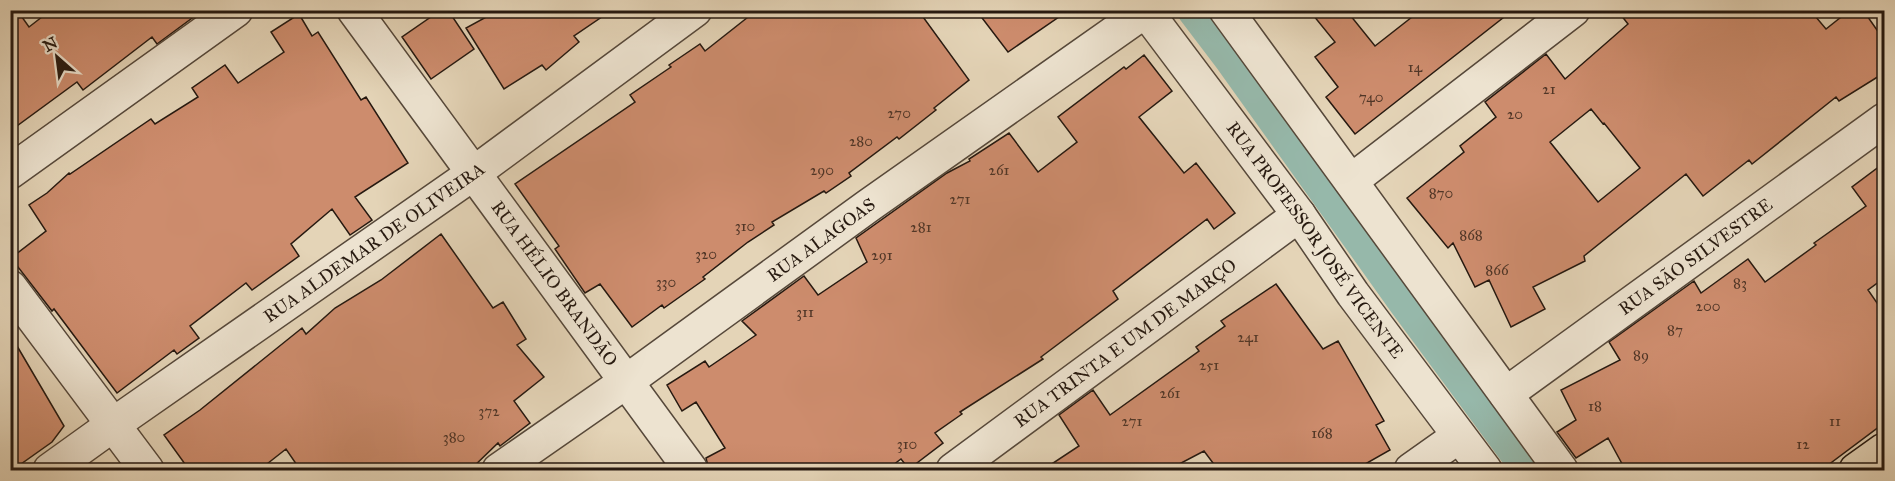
<svg xmlns="http://www.w3.org/2000/svg" width="1895" height="481" viewBox="0 0 1895 481" font-family="'IM FELL Great Primer',serif">
<rect width="100%" height="100%" fill="#e4d4b7"/>
<filter id="stains"><feTurbulence type="fractalNoise" baseFrequency=".00333" numOctaves="4"/><feColorMatrix values="0 0 0 0 .2 0 0 0 0 .09 0 0 0 0 .02 0 0 0 .5 -.17"/></filter>
<radialGradient id="worn" r=".72"><stop offset=".6" stop-color="#630" stop-opacity="0"/><stop offset="1" stop-color="#630" stop-opacity=".3"/></radialGradient>
<g fill="none" stroke-linecap="round" stroke-linejoin="round">
<path stroke="#96b8aa" stroke-width="34" d="M1194 10 1232 60 1405 302 1529 470"/>
</g>
<path fill="#cd8c6d" stroke="#261910" stroke-width="1.5" fill-rule="evenodd" d="M10 10H17L29 27 51 10H203L157 44 152 37 83 90 77 82 10 131Z
M441 10H448L474 49 431 79 402 37Z
M499 10H612L574 36 579 42 546 70 542 65 504 89 466 28Z
M757 10H918L969 80 934 108 936 110 899 139 897 137 849 173 851 176 826 193 824 191 772 222 774 225 748 242 703 277 705 279 664 308 662 305 632 327 600 284 585 293 555 249 559 246 515 184 635 102 630 95 671 67 669 65 700 44 705 51Z
M976 10H1069L1008 52Z
M1309 10H1346L1375 46 1421 10H1513L1355 134 1326 97 1338 87 1315 57 1335 42Z
M1617 10H1810L1826 29 1850 10H1863L1884 40V73L1839 101 1836 97 1752 164 1749 160 1703 196 1686 174 1584 256 1585 261 1533 287 1545 309 1511 327 1489 280 1475 287 1453 243 1448 248 1407 198 1464 152 1460 146 1496 117 1485 102 1546 54 1565 79 1628 24ZM1591 109 1603 124 1604 123 1640 168 1598 202 1550 142Z
M299 14 312 36 318 32 361 100 366 97 408 163 355 197 372 220 350 235 332 209 291 244 299 256 252 290 246 283 190 326 199 338 177 354 174 350 117 393 54 309 52 311 11 258 46 231 29 205 47 193 69 173 70 174 151 119 155 124 198 97 192 88 225 65 238 83 284 52 271 32Z
M1144 55 1172 91 1139 117 1184 173 1196 163 1235 213 1214 229 1207 219 1113 291 1118 299 1041 357 1043 359 960 412 962 414 935 433 943 443 909 469 901 459 885 471H709L706 458 725 448 696 402 682 411 667 385 705 361 709 367 756 335 742 321 804 276 818 295 867 262 856 238 947 173 970 161 969 159 1009 133 1038 172 1077 142 1058 117 1124 67 1126 69Z
M1884 163V278L1868 290 1884 313V423L1820 471H1626L1608 438 1576 458 1557 432 1576 420 1561 390 1620 360 1609 342 1694 281 1701 293 1748 259 1765 282 1816 245 1814 243 1866 206 1852 187Z
M441 234 493 308 503 302 526 339 517 345 544 377 514 401 530 423 500 446 498 443 469 471H301L286 449 258 471H190L164 435 200 410 302 328 306 334 335 308 381 280Z
M1276 284 1323 349 1338 341 1384 421 1376 425 1390 450 1353 471H1219L1204 451 1166 471H1041L1079 446 1059 415 1093 390 1110 415 1199 351 1196 347 1225 326 1221 321Z
M10 334 64 426 52 442 11 471Z"/>
<g fill="none" stroke-linecap="round" stroke-linejoin="round">
<defs>
<g id="minor">
<path id="s1" d="M354 10 691 470"/>
<path id="s2" d="M1145 10 1299 215 1353 294 1485 470"/>
<path d="M1226 10 1561 470"/>
<path d="M10 172 236 10"/>
<path d="M1351 181 1573 10"/>
<path d="M10 287 147 470"/>
<path id="s3" d="M1506 394 1884 120"/>
<path id="s4" d="M50 470 114 424 474 173 695 10"/>
<path id="s5" d="M499 470 627 381 868 206 1145 11"/>
<path id="s6" d="M953 470 1299 215"/>
<path d="M1411 470 1459 436"/>
</g>
<path id="major" d="M1856 470 1884 450"/>
</defs>
<use href="#minor" stroke="#56483a" stroke-width="36"/>
<use href="#major" stroke="#261910" stroke-width="36"/>
<use href="#minor" stroke="#ede3d0" stroke-width="33"/>
<use href="#major" stroke="#e4d4b7" stroke-width="33"/>
</g>
<g text-anchor="middle" stroke-width="4.5" stroke-linejoin="round" paint-order="stroke">
<g font-size="15" fill="#503627">
<text x="1415" y="72">14</text>
<text x="1549" y="94">21</text>
<text x="1371" y="102">740</text>
<text x="899" y="118">270</text>
<text x="1515" y="119">20</text>
<text x="861" y="146">280</text>
<text x="822" y="175">290</text>
<text x="999" y="175">261</text>
<text x="1441" y="198">870</text>
<text x="960" y="204">271</text>
<text x="745" y="231">310</text>
<text x="921" y="232">281</text>
<text x="1471" y="240">868</text>
<text x="706" y="259">320</text>
<text x="882" y="260">291</text>
<text x="1497" y="275">866</text>
<text x="666" y="287">330</text>
<text x="1740" y="288">83</text>
<text x="1708" y="311">200</text>
<text x="805" y="317">311</text>
<text x="1675" y="335">87</text>
<text x="1248" y="342">241</text>
<text x="1641" y="360">89</text>
<text x="1209" y="370">251</text>
<text x="1170" y="398">261</text>
<text x="1595" y="411">18</text>
<text x="489" y="416">372</text>
<text x="1132" y="426">271</text>
<text x="1835" y="426">11</text>
<text x="1322" y="438">168</text>
<text x="454" y="442">380</text>
<text x="907" y="449">310</text>
<text x="1803" y="449">12</text>
</g>
<g font-size="18" fill="#261910" stroke="#ede3d0">
<text dy="6" stroke="none"><textPath href="#s5" startOffset="396">RUA ALAGOAS</textPath></text>
<text dy="6" stroke="none"><textPath href="#s2" startOffset="286">RUA PROFESSOR JOSÉ VICENTE</textPath></text>
<text dy="6" stroke="none"><textPath href="#s4" startOffset="396">RUA ALDEMAR DE OLIVEIRA</textPath></text>
<text dy="6" stroke="none"><textPath href="#s3" startOffset="234">RUA SÃO SILVESTRE</textPath></text>
<text dy="6" stroke="none"><textPath href="#s1" startOffset="339">RUA HÉLIO BRANDÃO</textPath></text>
<text dy="6" stroke="none"><textPath href="#s6" startOffset="214">RUA TRINTA E UM DE MARÇO</textPath></text>
</g>
</g>
<rect width="1895" height="481" fill="none" stroke="#e4d4b7" stroke-width="36"/>
<rect x="12" y="12" width="1871" height="457" fill="none" stroke="#261910" stroke-width="3"/>
<rect x="18" y="18" width="1859" height="445" fill="none" stroke="#261910" stroke-width="1.5"/>
<g transform="translate(57 57) rotate(332)" stroke="#ede3d0" stroke-width="4.5" paint-order="stroke">
<path d="M0-4.5L10 22L0 15L-10 22Z" fill="#261910"/>
<text y="-9" font-size="16" font-weight="bold" text-anchor="middle" fill="#261910">N</text>
</g>
<rect width="100%" height="100%" filter="url(#stains)"/>
<rect width="100%" height="100%" fill="url(#worn)"/>
</svg>
